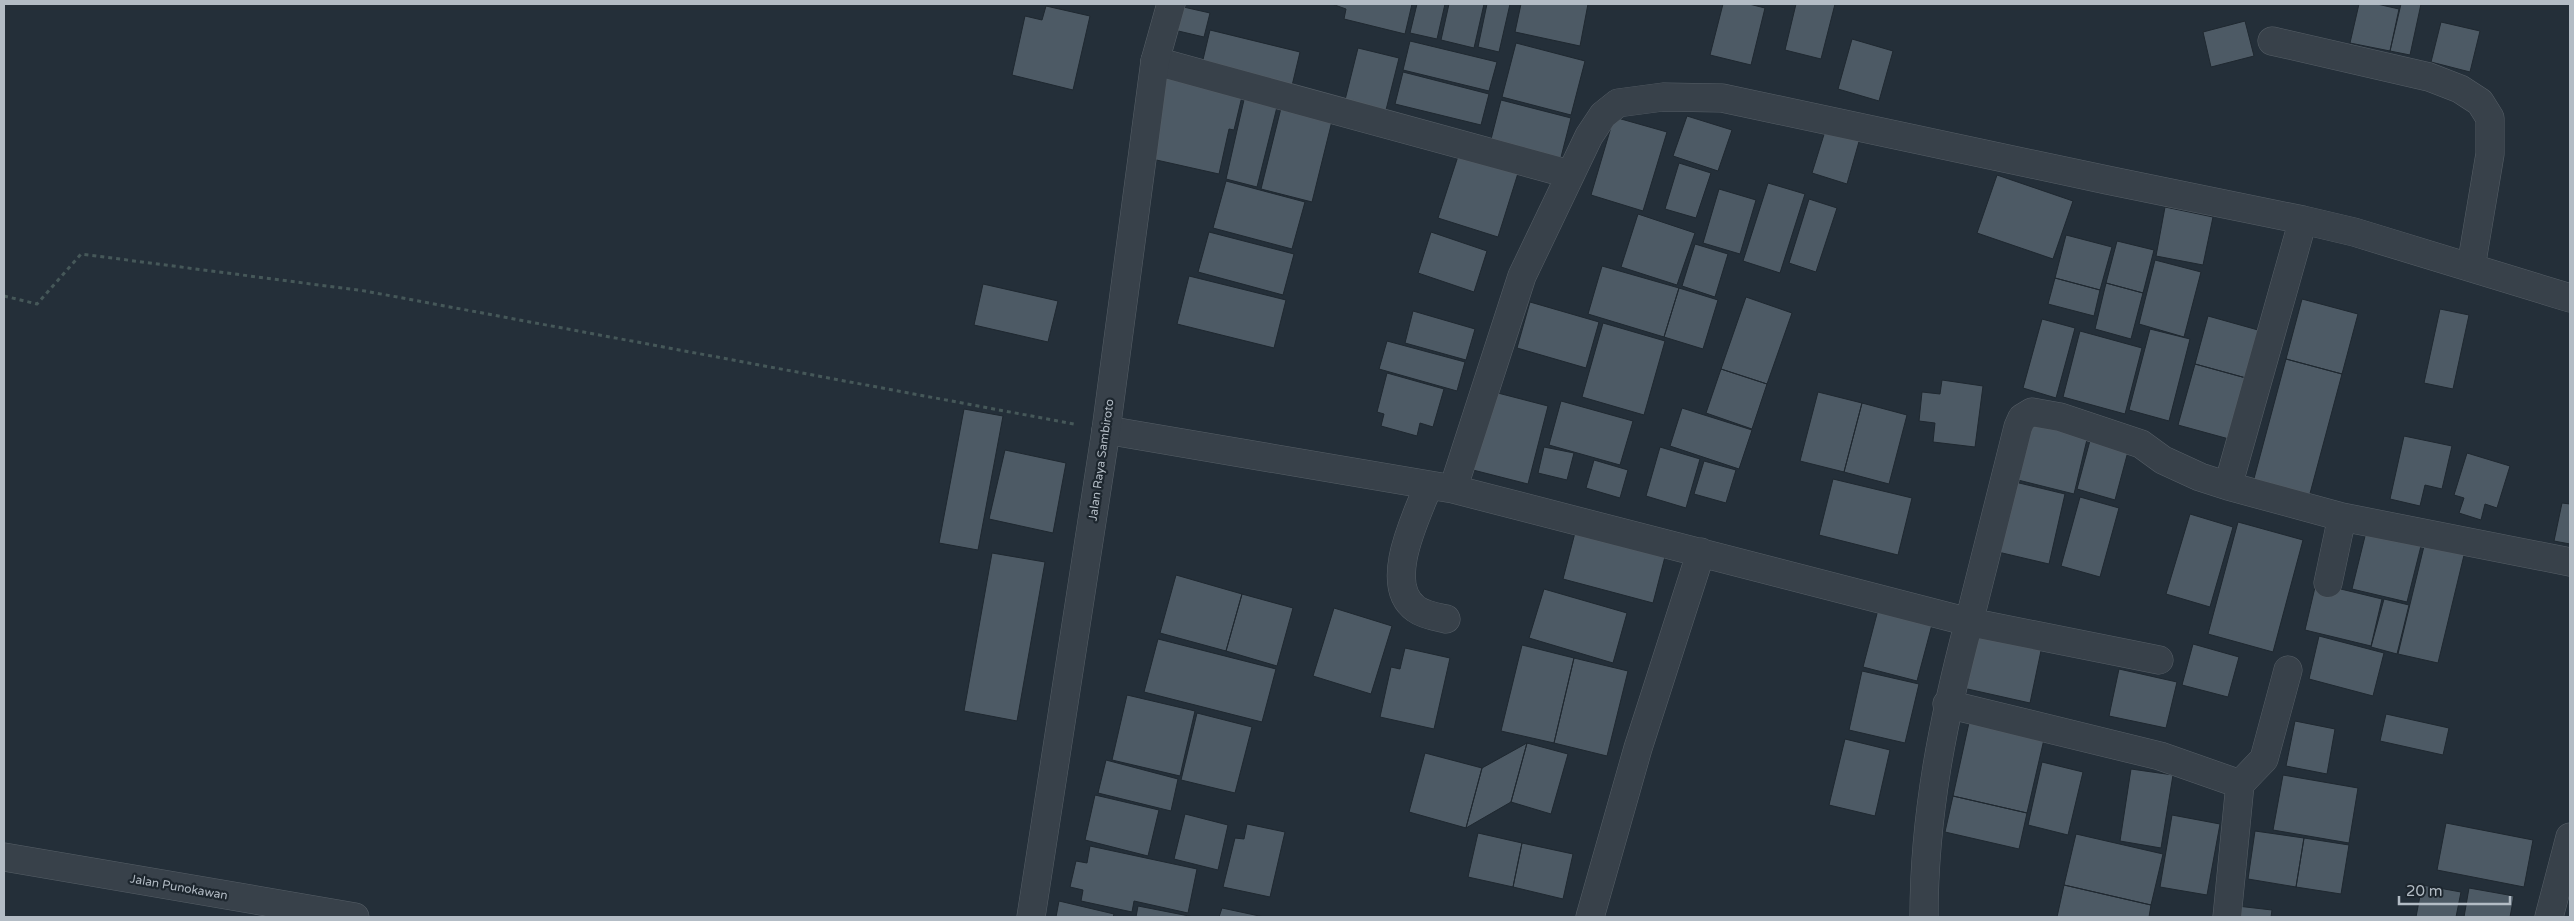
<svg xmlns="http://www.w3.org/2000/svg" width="2574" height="921" viewBox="0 0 2574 921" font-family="'Varela Round',sans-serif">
<rect width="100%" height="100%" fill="#242f39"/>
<path fill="#4d5a65" stroke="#1f2830" d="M1332 4H1412L1405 34 1344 19 1346 9Z
M1417 4H1445L1437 39 1410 33Z
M1449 4H1484L1474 48 1441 40Z
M1487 4H1510L1499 52 1478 47Z
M1521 4H1588L1580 46 1515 32Z
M1723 4H1749L1765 8 1751 65 1710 55Z
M1796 4H1835L1821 59 1785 50Z
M2359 4H2377L2399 9 2390 51 2350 43Z
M2401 4H2421L2410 55 2390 51Z
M1046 6 1090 16 1073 90 1012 75 1025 16 1042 20Z
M1179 6 1210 13 1204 37 1174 30Z
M2245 21 2254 56 2211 67 2203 32Z
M2441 22 2480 31 2470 72 2431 62Z
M1210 30 1300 52 1291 90 1201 68Z
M1852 39 1893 51 1879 101 1838 89Z
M1410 41 1497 62 1489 91 1403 70Z
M1516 43 1585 61 1571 115 1502 97Z
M1358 48 1399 58 1385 114 1344 104Z
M1164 69 1244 88 1234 130 1229 129 1219 174 1143 157Z
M1403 72 1489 94 1481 125 1395 104Z
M1246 91 1279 99 1257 187 1226 179Z
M1283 100 1334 113 1312 202 1261 189Z
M1501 100 1571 118 1559 165 1489 147Z
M1687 116 1732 130 1718 171 1673 156Z
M1614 117 1667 132 1643 211 1591 195Z
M1826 128 1860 138 1847 184 1812 173Z
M1460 150 1519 170 1498 237 1438 218Z
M1679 163 1711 173 1696 218 1665 209Z
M1997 175 2073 201 2053 259 1977 233Z
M1226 181 1305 202 1292 249 1213 228Z
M1768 183 1805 194 1780 273 1743 261Z
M1719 189 1756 200 1740 254 1703 243Z
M1809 199 1837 208 1816 272 1789 263Z
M2165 207 2213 217 2203 265 2156 256Z
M1638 214 1695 233 1677 285 1621 267Z
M1209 232 1294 254 1283 295 1198 272Z
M1431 232 1487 251 1474 292 1418 273Z
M2066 235 2112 247 2100 290 2055 278Z
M2117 241 2154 250 2143 293 2106 283Z
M1695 244 1728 254 1715 297 1682 286Z
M2155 260 2201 272 2184 337 2139 324Z
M1602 266 1679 288 1664 337 1588 314Z
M1189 276 1286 300 1274 348 1177 324Z
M2055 278 2100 290 2094 316 2048 304Z
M2106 283 2143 293 2131 339 2095 329Z
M983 284 1058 301 1048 342 974 325Z
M1679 288 1718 300 1703 349 1664 337Z
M1746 297 1792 313 1767 384 1721 369Z
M2302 299 2358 314 2342 374 2286 359Z
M1530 302 1599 322 1586 368 1517 348Z
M2440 309 2469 315 2453 389 2424 383Z
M1413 311 1475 329 1466 360 1405 343Z
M2208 316 2258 330 2246 378 2195 364Z
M2042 319 2075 328 2056 398 2023 388Z
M1603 323 1665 341 1644 415 1582 397Z
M2150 329 2190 339 2169 421 2129 410Z
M2080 331 2142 348 2125 414 2063 397Z
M1387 341 1465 362 1457 391 1379 369Z
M2286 359 2342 374 2308 501 2252 486Z
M2195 364 2246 378 2229 439 2178 425Z
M1721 369 1767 384 1752 429 1706 413Z
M1387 373 1444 389 1433 427 1420 423 1417 436 1381 426 1384 414 1377 412Z
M1942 380 1983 386 1975 447 1933 442 1935 423 1919 421 1922 392 1940 394Z
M1494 392 1548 406 1528 484 1473 470Z
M1818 392 1862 403 1844 472 1800 461Z
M1561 401 1633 421 1620 465 1549 445Z
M1862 403 1907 415 1889 484 1844 472Z
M1682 408 1752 430 1739 469 1670 446Z
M964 409 1003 416 978 550 939 543Z
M2034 417 2089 431 2074 494 2018 480Z
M2092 433 2130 444 2115 500 2077 489Z
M2404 436 2452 446 2442 489 2425 485 2420 506 2390 499Z
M1544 447 1574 453 1567 480 1538 473Z
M1660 447 1700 459 1686 508 1646 496Z
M1005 450 1066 463 1053 533 989 519Z
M2467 453 2510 466 2497 508 2485 504 2481 520 2459 513 2464 498 2454 495Z
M1594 460 1628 470 1620 498 1586 488Z
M1704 461 1736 470 1726 503 1694 494Z
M1833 479 1912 498 1898 555 1819 535Z
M2015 482 2065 494 2049 564 1998 552Z
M2080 497 2119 508 2100 577 2061 566Z
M2562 503 2570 504V544L2554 541Z
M2190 514 2233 527 2210 607 2166 594Z
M2238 522 2303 540 2273 652 2208 634Z
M2368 524 2423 538 2407 602 2352 589Z
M1577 525 1667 549 1653 603 1563 579Z
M2425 542 2465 551 2438 663 2398 654Z
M992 553 1045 562 1017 721 964 711Z
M1176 575 1242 594 1226 651 1160 633Z
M2316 583 2382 599 2371 646 2305 630Z
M1544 589 1627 613 1613 663 1529 638Z
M1242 594 1293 608 1277 666 1226 651Z
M2384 599 2409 605 2397 654 2371 647Z
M1879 606 1933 621 1917 681 1863 667Z
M1334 608 1392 626 1371 694 1313 676Z
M1975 631 2042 646 2030 703 1963 688Z
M2319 636 2384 653 2373 696 2309 679Z
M1158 639 1276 669 1262 722 1144 692Z
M2193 644 2239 657 2228 697 2182 685Z
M1522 645 1574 658 1554 743 1501 731Z
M1405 648 1450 658 1434 729 1380 717 1391 667 1400 669Z
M1574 658 1628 671 1607 756 1554 743Z
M2119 669 2177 682 2166 728 2109 716Z
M1862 671 1919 684 1905 743 1849 730Z
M1127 695 1195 711 1180 776 1112 760Z
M1197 713 1252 727 1235 793 1181 780Z
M2386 714 2449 728 2443 755 2380 741Z
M1970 718 2045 735 2027 813 1953 796Z
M2295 721 2335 729 2327 774 2286 766Z
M1845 739 1890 750 1875 816 1829 805Z
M1527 743 1568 754 1551 814 1511 802Z
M1527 743 1511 802 1466 828 1482 768Z
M1425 753 1482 768 1466 828 1409 812Z
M1106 760 1178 779 1171 811 1098 793Z
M2042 762 2083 772 2068 835 2028 825Z
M2131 769 2173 775 2161 848 2120 841Z
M2283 775 2358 788 2349 843 2273 830Z
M1095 795 1159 810 1148 856 1085 840Z
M1953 796 2027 813 2019 849 1945 832Z
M1185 814 1228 825 1218 870 1174 859Z
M2172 815 2220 824 2207 895 2160 887Z
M2446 823 2533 840 2524 887 2437 870Z
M1247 824 1285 832 1270 897 1223 887 1235 838 1244 839Z
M2255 831 2304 838 2296 887 2248 879Z
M1478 833 1522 843 1513 887 1468 877Z
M2076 834 2163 854 2151 905 2064 885Z
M2304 838 2349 845 2341 894 2296 887Z
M1522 843 1573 854 1563 899 1513 887Z
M1090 846 1197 869 1188 913 1134 901 1132 912 1081 901 1083 890 1070 887 1076 861 1087 863Z
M2064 885 2151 905 2149 917H2057Z
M2422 885 2461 892 2456 917H2416Z
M2469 888 2514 896 2510 917H2464Z
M1059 901 1114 914 1113 917H1056Z
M1138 906 1194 917H1136Z
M2237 906 2272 910 2271 917H2236Z
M1222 908 1264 917H1219Z"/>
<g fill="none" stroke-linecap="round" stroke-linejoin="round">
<defs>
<path id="minor" d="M2272 41 2429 77 2460 89 2480 102 2490 118V154L2471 267
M1155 61 1569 174
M1106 430 1453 489 1969 622 2018 427 2022 418 2032 412 2060 417 2141 444 2163 460 2200 477 2228 486 2342 517 2570 562
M2228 486 2303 220
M1428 487C1416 517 1382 585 1416 609 1424 615 1437 617 1446 619
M1453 489 1522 276 1589 136 1603 115 1618 103 1663 97 1722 98 2107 180 2303 220 2354 232 2570 298
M2328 583 2342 517
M1947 704 2160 756 2240 784 2227 917
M2240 784 2264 759 2288 670
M4 857 355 917
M1590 917 1638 748 1701 552
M1924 917C1924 815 1943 720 1969 622L2159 660
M2549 917 2570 837"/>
<path id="tertiary" d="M1031 917 1106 430 1155 61 1171 4"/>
</defs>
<use href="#minor" stroke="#565f67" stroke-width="29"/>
<use href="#tertiary" stroke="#565f67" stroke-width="29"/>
<path stroke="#465859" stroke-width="3" stroke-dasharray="4 4" stroke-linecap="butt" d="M4 296 37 304 81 254 365 291 1074 424"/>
<use href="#minor" stroke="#38414a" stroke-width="28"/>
<use href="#tertiary" stroke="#38414a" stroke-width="28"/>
</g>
<g text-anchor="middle" stroke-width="4.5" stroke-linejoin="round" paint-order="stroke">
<g font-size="12" fill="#b3bcc5" stroke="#1d262e">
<text transform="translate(1101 460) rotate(-82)" y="4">Jalan Raya Sambiroto</text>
<text transform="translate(179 887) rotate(10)" y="4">Jalan Punokawan</text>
</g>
</g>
<rect width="2574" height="921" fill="none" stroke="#b3bcc5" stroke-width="10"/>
<path d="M2399 896v8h111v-8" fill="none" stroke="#b3bcc5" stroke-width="2.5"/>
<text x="2406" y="896" font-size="15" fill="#b3bcc5" stroke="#1d262e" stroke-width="4" paint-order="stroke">20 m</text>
</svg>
